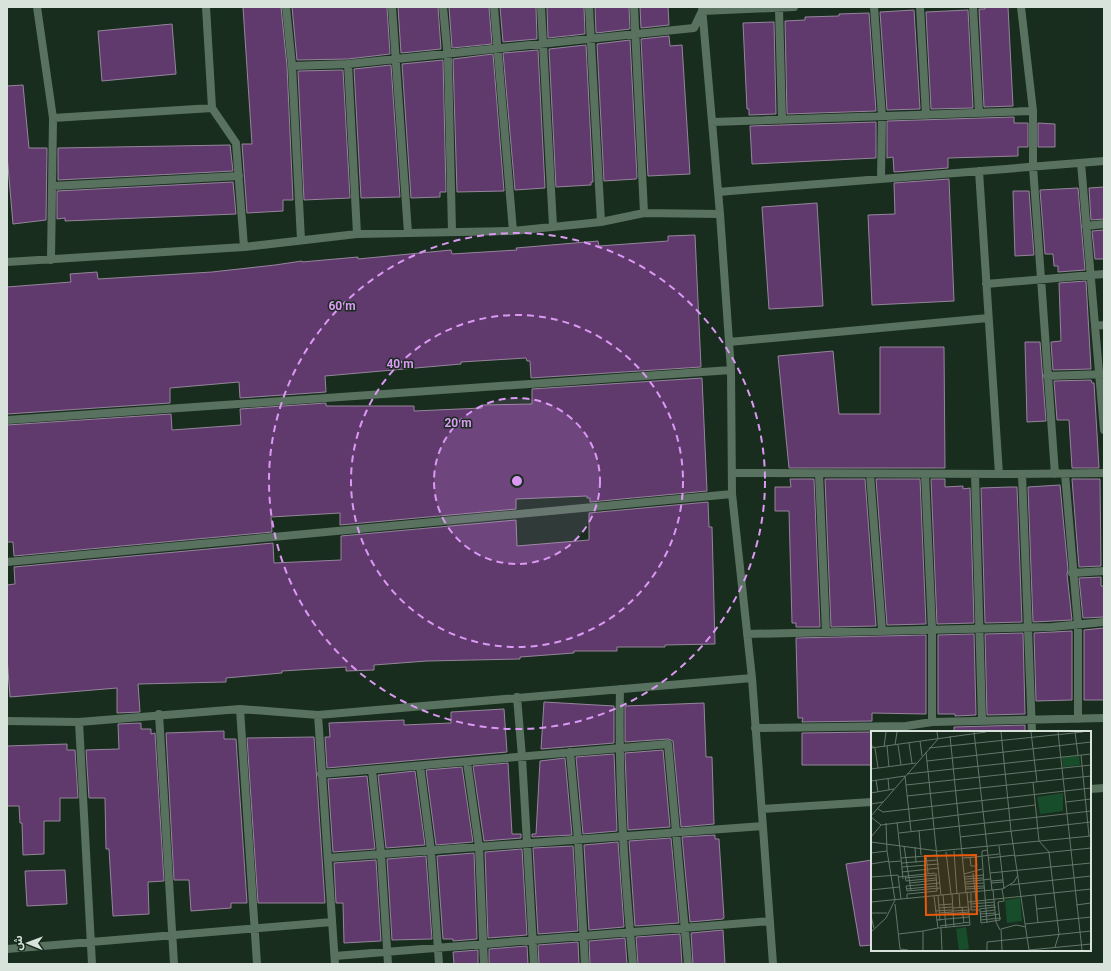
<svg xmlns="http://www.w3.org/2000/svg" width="1111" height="971" viewBox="0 0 1111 971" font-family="Roboto,'Noto Sans Arabic',sans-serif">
<rect width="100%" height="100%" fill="#192d1f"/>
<path fill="#603a6d" stroke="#95859b" d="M243 7H281L287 66 293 200H283V211L247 213 242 144H252Z
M292 7H387L390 54 348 59 297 60Z
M398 7H438L441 49 401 53Z
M449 7H489L492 44 452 48Z
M500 7H536L537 39 503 42Z
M547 7H584L585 34 548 38Z
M595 7H629L630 29 596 33Z
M640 7H668L669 25 641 28Z
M985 7H1008L1013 106 984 107 979 9H985Z
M914 10 920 109 887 110 880 12Z
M968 10 973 108 931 109 926 12Z
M869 13 876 111 787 114 785 21 805 20V17L839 16V14Z
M774 22 776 114 749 115V109H747L743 23Z
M172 24 176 74 102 81 98 31Z
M669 36 670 46 682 45 690 174 648 176 641 39Z
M630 40 637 177 636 179 604 181 597 44Z
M586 45 593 182H591V185L556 187 549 49Z
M538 50 545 188 515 190 503 53Z
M493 54 504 191 457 192 453 59Z
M443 60 446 192H440V197L411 198 402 64Z
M391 65 400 197 361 198 354 69Z
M343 70 350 198 304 200 298 71Z
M23 85 29 148H47L46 220 13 224 7 155V86Z
M1014 117V123H1028V147H1018V156L948 158V168L894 172 893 157 887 158V121Z
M876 122V158L752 164 750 126Z
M1038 123 1055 124V147H1038Z
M230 145 233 171 58 180V148Z
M949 179 954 301 872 305 868 215 895 214 894 183Z
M233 182 236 214 65 221V218L57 219V191Z
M1104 187V219L1091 220 1089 188Z
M1078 188 1085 270 1058 272V266H1054L1053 254H1045L1040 190Z
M1013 191H1029L1034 255 1015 256Z
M817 203 823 306 769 309 762 207Z
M1104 230V259H1095L1092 231Z
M695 235 701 367 531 378 530 361H527L526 358 461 362V364L325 376 326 392 240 398 239 382 170 388V403L7 414V287L71 282 70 274 97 272 98 279 212 272 275 265 302 261V262L358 257V259L451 250 452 254 517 250 516 248 598 241 599 246 668 241V236Z
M1086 281 1091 369 1053 370 1051 342 1061 341 1059 283Z
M1025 342H1040L1046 421 1027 422Z
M880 347H944L945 468H789L778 356 833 351 839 414H880Z
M702 378 707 491 590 502V498H587V496L516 499V509L340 525V513L271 517 272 532 14 556 13 542H7V425L171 414 172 430 241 425 240 409 326 403V406H414V411L482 408V405L532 404V389Z
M1091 380 1092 383H1094L1099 468H1072L1069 420H1057L1054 381Z
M790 479H814L820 627H796V623H792L789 511H775V487H791Z
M825 479H865L876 626 831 627Z
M876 479H920L926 624 887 625Z
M931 479H945V487L963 486V489L970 488 974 623 937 624Z
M1072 479H1100L1101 566 1079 567Z
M1060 485 1068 570 1067 574 1072 620 1033 622 1028 487Z
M1010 487H1017L1022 622 985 623 981 488Z
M708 502 709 527H712L715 644 665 645V647H617V651H574V653L520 657V659L427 661 374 665V670L346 671V667L282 671V673L226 678V682L138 684 140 712 117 713V688L10 697 7 658V585L15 584 14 567 273 543 274 563 341 560V536L516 520 517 546 589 540V513Z
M1101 577V586H1104V617L1083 618 1079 578Z
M1104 628V700H1084V630Z
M1072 631V700L1036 701 1034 633Z
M1023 633 1025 714 987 715 985 634Z
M974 634 976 715 955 716V714H938V635Z
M926 635V714L872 713V721L802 722 803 718H798L796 638Z
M544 702 614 706V743L541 749Z
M704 703 706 757H712L714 824 681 827 673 741 668 739 625 742V706Z
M504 709 507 752 327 768 325 737H330L329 723 404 720V725L451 723V712Z
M141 723V729H151V734L155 733 164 881 148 882 149 914 113 916 109 849H106L105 798H89L86 750 119 749 118 724Z
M1025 725V732H954V727Z
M224 731V739H236L247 903H231V908L191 911 189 880H174L166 733Z
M872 732V765H802V733Z
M314 737 325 903H258L247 738Z
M67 744V750H75L78 798H60V821H44V854L23 855 22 823H20L19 806H7V746Z
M663 750 670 827 628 830 625 753Z
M614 754 617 831 583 834 576 757Z
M565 758 572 835 532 837V834H536L540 761Z
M508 763 512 834H521V838L484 841 473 766Z
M462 767 473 842 436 845 426 770Z
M415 771 425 845 386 848 378 775Z
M367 776 375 849 333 852 328 779Z
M715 835V839H719L724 918 723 919 690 922 682 837Z
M671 838 679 923 635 926 629 841Z
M618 842 624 927 589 930 584 845Z
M573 846 578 931 538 934 533 848Z
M522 849 527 935 488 938 485 852Z
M474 853 477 939 453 941V939H443L437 856Z
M426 856 432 939 392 940 387 859Z
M376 860 381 941 344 943 343 903H336L334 863Z
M872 860V945L860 946 846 864Z
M65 870 67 904 27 906 25 871Z
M723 930 725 964H693L691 933Z
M680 934 682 964H638L636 937Z
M625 938 627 964H590L589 941Z
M578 942 579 964H539L538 945Z
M527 946 528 964H489V949Z
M478 950V964H454L453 952Z"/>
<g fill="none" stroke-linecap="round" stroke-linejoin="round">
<path stroke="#59725f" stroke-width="8" d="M37 7 53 118 51 260
M286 7 292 66 348 64 357 234
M392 7 408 233
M443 7 448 59 452 232
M494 7 513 231
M541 7 553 226
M589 7 601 222
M634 7 644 213
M702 7 720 214 731 370 732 494 752 678 773 964
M874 7 882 117 881 179
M920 7 926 115
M973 7 979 113
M779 8 782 120
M348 64 694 28 702 11 794 7
M292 66 301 240
M212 108 236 143 244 247
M1033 111V167L1055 474
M53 118 212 108 206 7
M712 122 1033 111 1021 7
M1081 163 1104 430
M979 171 999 474
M52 186 239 176
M718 192 1104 161
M1086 226 1104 224
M7 262 244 247 357 234 513 231 601 222 644 213 720 214
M986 284 1104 274
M1095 326 1104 325
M729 342 988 318
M1047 376 1104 374
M7 420 731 370
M732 473 1007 474 1104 473
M819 474 826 632
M870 474 882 630
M925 474 932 629V722
M975 474 982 720
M1022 474 1032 732
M1065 474 1078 625V719
M7 562 732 494
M1072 573 1104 571
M747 634 1052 627 1104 622
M620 689C618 781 624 872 633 964
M517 697 522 757 534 964
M240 709 257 964
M159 714 174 964
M318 715 335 964
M7 721 79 722 240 709 318 715 752 678
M79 722 92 964
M755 728 906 726 932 722 1104 718
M570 752 578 840 585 964
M467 762 479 847 484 964
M420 766 431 851 439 964
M372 770 381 854 388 964
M321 774 668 744 688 964
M1090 789 1104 788
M762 809 872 802
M328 858 763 826
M7 949 332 922
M335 956 770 921"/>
</g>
<circle cx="517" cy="481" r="83" fill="#dc99f4" fill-opacity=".12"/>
<g fill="none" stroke="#dc99f4" stroke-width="2" stroke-dasharray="7 5">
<circle cx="517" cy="481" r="83"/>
<circle cx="517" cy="481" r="166"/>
<circle cx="517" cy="481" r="248"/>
</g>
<g transform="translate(871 731)">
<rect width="220" height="220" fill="#192d1f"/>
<path d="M208 25 209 34 192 36 191 26ZM149 167 151 190 136 192 134 169ZM95 196 98 218 88 219 85 198Z" fill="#184d2b"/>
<path d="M192 62V80L169 83 166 66Z" fill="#184d2b"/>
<path fill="none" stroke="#65766a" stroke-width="1" d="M103 1 121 159M130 1 140 100 158 219M160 1 166 51M187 1 211 219M204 1 207 24M79 5 95 162M49 10 51 25M38 12 41 32M0 14 4 17 7 37M24 14 26 1M27 14 30 34M16 15 18 36M13 16 15 1M0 17 115 1M58 17 212 1M55 21 70 164M210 24 218 105M56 30 220 11M0 38 45 32M36 43 220 23M17 47 18 59M5 49 7 61M0 50 34 45 40 100M162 51 168 110 178 121 188 203 184 216M35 54 220 34M0 62 23 58M36 65 220 45M195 71 220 68M0 73 12 71M7 78 12 81 220 57M0 85 67 8 66 1M0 86 10 94 164 74M26 91 30 127 67 124M48 99 50 124M28 102 220 80M0 106 10 94M89 106 220 91M0 111 67 120M33 115 40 160M128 115 133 158M44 116 45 132M117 119 111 120V125L128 123M67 120 220 105M83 120 86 163M75 121 80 163M0 122 16 120M55 124 57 142M144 125 220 117M105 126 111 125 116 192M30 127 32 148M92 127 105 126 106 135H100L99 127M118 127 144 124M18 131 30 130M31 132 67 129M0 133 18 130M31 136 68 133M31 141 68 137M102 142 106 178M119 142 220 132M93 143 111 138M34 145 35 150 65 147M0 146 27 144 30 168M27 146 64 142M93 146 112 144M34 147 65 144M94 148 112 147M120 150 132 149M94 151 120 148M39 152 65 149M69 152 35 155 36 160 69 157M120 152 132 151M94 153 113 152M139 154 220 145M94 156 113 155M35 158 66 155M95 158 113 157M0 159 28 156M122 159 125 191 129 199M100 162V179H109L110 192 129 189 127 171 133 170 131 158M81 163 83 196M88 163 89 177M164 163 167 192M72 164 75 197M63 165 67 197 99 194 96 162M67 165 69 190M36 167V163L66 160 65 142M0 171 131 158 143 151 147 144M97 171 220 158M24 173 29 218 37 219M100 173 124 171M68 174 81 173M205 174 220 172M91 176 93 192M100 176 124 174M68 177 81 176M81 177 97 176M108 178 125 176M166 178 183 176M64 180 81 179M81 180 99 179M109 181 124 179M0 182H16M68 182 81 181M109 183 125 182M65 184 98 181M0 185 3 197M109 186 129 183M65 189 98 186M109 189 130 187M154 193 220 186M69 195 99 191M70 197 71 219M0 201 15 187 24 169 16 120 15 92M28 203 52 200M52 219V200L67 197M116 219V211L220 200M131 219 130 198 145 194 155 196M158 219 220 213"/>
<path fill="#e8590c" fill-opacity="0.15" stroke="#e8590c" stroke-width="2" d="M105 124 106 183 55 184 54 125Z"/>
<rect width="220" height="220" fill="none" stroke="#d8e4db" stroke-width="2"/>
</g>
<circle cx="517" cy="481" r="6" fill="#dc99f4" stroke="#192d1f" stroke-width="2"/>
<g font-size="12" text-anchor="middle" font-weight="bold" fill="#dc99f4" stroke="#192d1f" stroke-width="3" stroke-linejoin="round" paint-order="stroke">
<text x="342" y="310">60 m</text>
<text x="400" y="368">40 m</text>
<text x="458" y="427">20 m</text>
</g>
<rect width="1111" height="971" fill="none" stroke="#d8e4db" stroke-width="16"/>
<g transform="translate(28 943) rotate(271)" stroke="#192d1f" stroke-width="3" paint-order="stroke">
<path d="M0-3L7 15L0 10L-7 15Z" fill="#d8e4db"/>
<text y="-6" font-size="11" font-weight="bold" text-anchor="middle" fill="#d8e4db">ش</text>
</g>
</svg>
